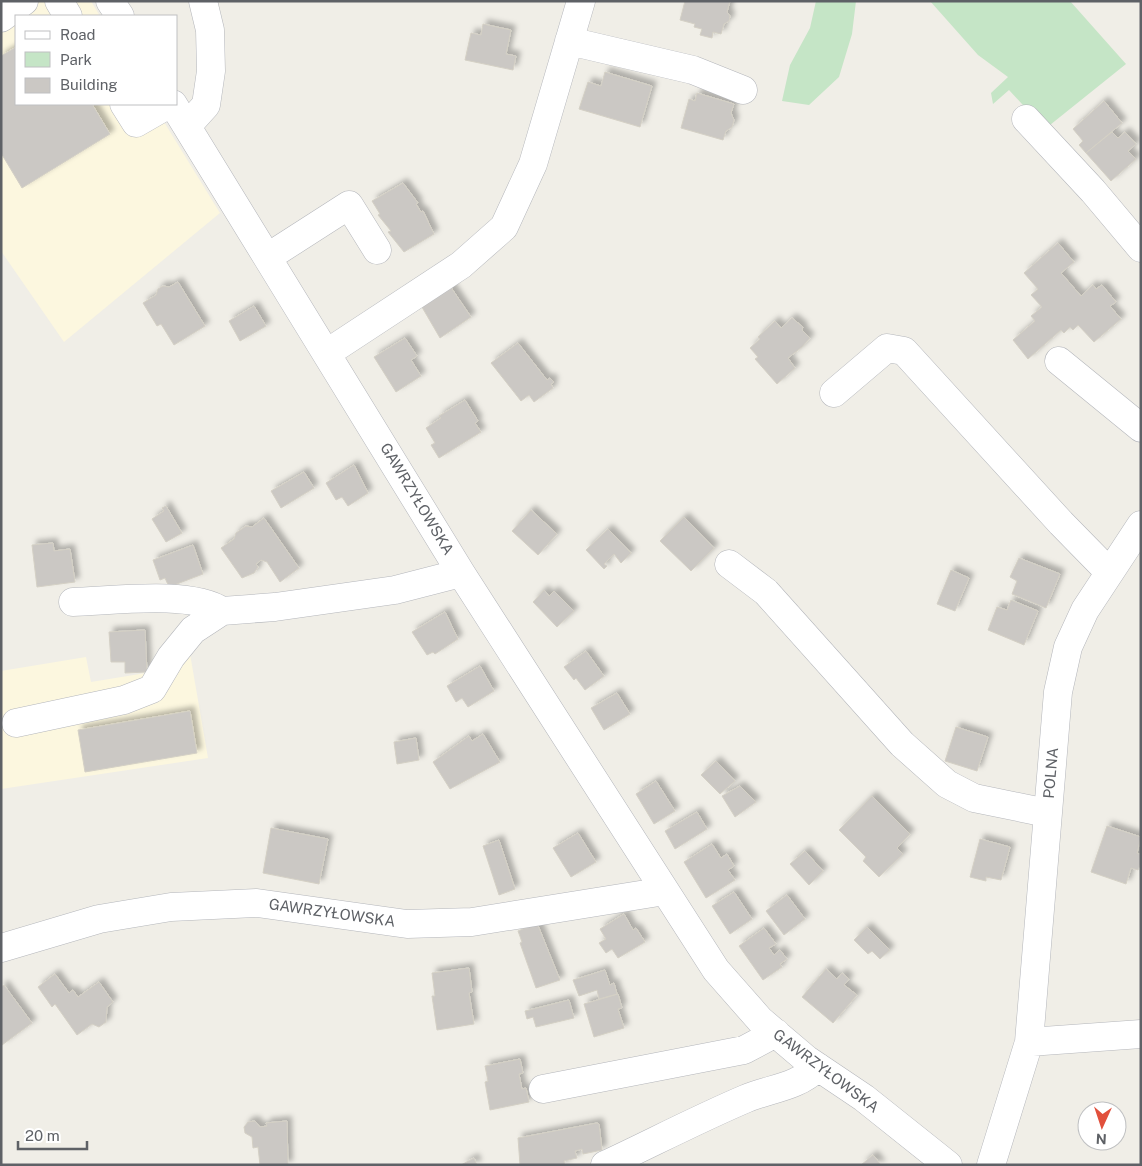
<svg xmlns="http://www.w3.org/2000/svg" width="1142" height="1166" viewBox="0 0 1142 1166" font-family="'Public Sans',sans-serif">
<defs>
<filter id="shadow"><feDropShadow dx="4.5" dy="-4.5" stdDeviation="2.5" flood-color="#0004"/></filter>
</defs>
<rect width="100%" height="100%" fill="#f0eee7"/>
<path fill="#fcf7df" d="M1 1H91L100 16H16V104H153L220 213 64 342 1 251Z
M189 648 208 758 1 789V671L86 657 91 682 158 671 156 655Z"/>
<path fill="#c5e5c6" d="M816 1H856L852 34 839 77 809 105 782 101 790 65 810 28Z
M930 1H1070L1126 64 1045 129 1009 90 993 104 991 93 1008 77 978 55Z"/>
<path fill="#cbc8c4" stroke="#d4d0c5" filter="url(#shadow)" d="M685 1H730L727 12 730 16 729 21 724 24 721 34 713 32 712 38 700 35 702 29 694 27 695 24 680 20Z
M483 24 511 30 506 54 516 56 513 70 465 60 471 33 481 35Z
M16 47V104H92L110 134 22 188 1 153V56Z
M605 72 652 86 640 127 579 109 588 82 601 86Z
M697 93 734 104 731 113 734 120 732 127 726 131 723 140 681 128 689 99 695 101Z
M1104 101 1122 123 1086 153 1079 145 1083 141 1073 129Z
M1112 132 1118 138 1125 132 1136 144 1128 151 1136 159 1111 181 1086 153Z
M403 183 418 203 416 204 421 212 423 211 434 234 404 252 388 232 391 231 378 215 380 214 372 201Z
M1058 243 1074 262 1061 273 1081 296 1093 285 1096 289 1102 285 1116 302 1110 306 1121 319 1094 342 1078 325 1073 330 1070 327 1064 333 1061 330 1028 359 1013 340 1035 321 1031 316 1042 307 1031 295 1038 289 1024 273Z
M178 282 205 326 174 345 161 324 157 326 143 303 156 295 158 289 163 286 169 287Z
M448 283 471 317 440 338 419 302Z
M254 306 266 326 240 341 229 321Z
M792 318 803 327 802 330 810 338 802 347 788 358 795 368 777 384 755 359 758 357 750 348 760 339 758 337 775 321 781 328Z
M405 338 417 356 411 360 421 376 396 392 374 357Z
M518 343 547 380 550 378 554 382 551 384 553 388 534 402 529 395 521 401 491 363Z
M465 400 478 421 475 423 481 432 439 458 431 445 435 443 426 428 441 418 439 416Z
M354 465 368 493 348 506 342 497 336 500 326 483Z
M304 472 314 488 281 508 271 491Z
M166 506 182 533 166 542 152 519 164 511 162 508Z
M531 510 557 534 538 555 512 531Z
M684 517 714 548 691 571 660 541Z
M264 518 299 568 280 582 267 562 261 560 256 564 258 567 254 573 242 578 221 548 234 539 236 533 246 526 252 527Z
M608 529 631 553 621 563 614 554 604 564 607 566 604 569 586 550Z
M53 543 54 551 70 549 75 582 37 587 32 545Z
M193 545 203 574 169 587 165 578 160 580 153 560Z
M1019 558 1060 574 1046 608 1012 594 1017 581 1010 577Z
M951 570 969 578 955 611 937 604Z
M544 590 549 596 554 591 574 611 557 627 533 602Z
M1011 600 1038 611 1024 645 988 630 997 607 1007 610Z
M445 612 458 639 435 654 433 652 427 655 412 632Z
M145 630 147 672 125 673V662H111L109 632Z
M586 651 604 676 585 690 576 678 574 680 564 667Z
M480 666 494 691 468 707 462 698 456 702 447 686Z
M617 693 630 714 604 730 591 708Z
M190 711 197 753 85 772 78 730Z
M956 727 988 737 977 771 945 761Z
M483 734 500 762 450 789 433 762 469 736 472 741Z
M416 738 419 760 397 764 394 742Z
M716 761 735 781 720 794 701 775Z
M656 781 675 811 654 824 636 794Z
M740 786 756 802 735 817 722 796Z
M872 796 910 834 897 848 903 854 879 877 863 861 866 857 839 830Z
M697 812 707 829 675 849 665 831Z
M1107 826 1141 837 1137 853 1141 855V863L1138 870 1131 868 1126 884 1091 872Z
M271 828 328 839 319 884 263 873Z
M578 833 596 862 571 877 553 848Z
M980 839 1010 847 1001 880 986 877V881L970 877Z
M499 840 515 889 499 895 483 846Z
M712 844 721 858 727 854 734 866 728 870 735 880 706 898 684 862Z
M805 851 823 871 809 885 790 864Z
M734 892 752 919 730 934 712 906Z
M787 895 805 919 784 935 766 911Z
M624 914 633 930 636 928 645 942 618 958 612 949 606 953 599 943 606 939 600 929Z
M537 923 560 980 536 988 520 943 522 942 518 931Z
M867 927 890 950 880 959 872 951 868 954 854 940Z
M764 928 776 944 769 948 774 955 780 950 787 959 780 964 782 967 763 980 739 946Z
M469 968 472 992 469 993 474 1024 437 1030 432 996H435L432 973Z
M826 969 837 979 842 973 849 979 844 985 857 995 833 1023 802 997Z
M605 970 610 985 614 983 617 994 599 999 597 990 579 996 573 980Z
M55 974 69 993 73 990 78 997 99 982 113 1002 107 1007 106 1022 99 1027 92 1024 77 1035 55 1004 52 1007 38 987Z
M4 985 32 1023 2 1045 1 987Z
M618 994 622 1008 618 1009 624 1028 594 1037 584 1004Z
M569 1000 574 1018 536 1027 533 1017 527 1019 525 1011Z
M520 1059 523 1073 519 1074 522 1089 526 1088 529 1102 490 1110 485 1082 488 1081 485 1066Z
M255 1121 260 1127 267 1126 266 1123 287 1121 288 1165H260L258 1147 253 1148 252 1137 245 1133 244 1127 248 1122Z
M597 1123 599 1124 602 1150 583 1154 582 1149 575 1151 577 1158 564 1161 565 1165H520L518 1138Z
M873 1155 881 1165H861Z
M474 1158 477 1165H461Z"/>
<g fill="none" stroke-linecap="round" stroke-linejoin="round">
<defs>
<path id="minor" d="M59 1 68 16
M110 1 120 16
M1 18 24 1
M569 41 693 70 743 90
M124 104 136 123 169 104
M173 104 461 573 716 970 760 1020 806 1059 864 1098 948 1165
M1026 119 1093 191 1141 248
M187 126 206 105 211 71 210 30 203 1
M268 257 349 205 377 250
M327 353 461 265 504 227 533 164 581 1
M1059 361 1141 428
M834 393 887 348 904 351 1061 523 1109 572
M729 564 766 592 902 744 947 784 974 798 1047 813
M73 602C111 601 191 590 222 611
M16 723 124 700 152 689 171 657 193 630 222 611 275 607 395 590 461 573
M1 948 99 919 171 907 257 903 407 924 472 922 665 891
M1029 1042 1141 1034
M543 1089 744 1050 776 1033
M605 1165C652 1143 698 1119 745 1099 771 1088 796 1088 818 1067
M991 1165 1029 1042 1058 692 1068 647 1085 610 1141 525"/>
</defs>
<use href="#minor" stroke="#b4b6bb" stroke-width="29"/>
<use href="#minor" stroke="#fff" stroke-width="28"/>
</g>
<g text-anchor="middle" stroke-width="4" stroke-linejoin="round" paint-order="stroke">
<g font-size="15" fill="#5e6166" stroke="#fff">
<text transform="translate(417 499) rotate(59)" y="5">GAWRZYŁOWSKA</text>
<text transform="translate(1051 773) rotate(-85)" y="5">POLNA</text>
<text transform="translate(332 913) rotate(8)" y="5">GAWRZYŁOWSKA</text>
<text transform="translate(826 1071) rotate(37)" y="5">GAWRZYŁOWSKA</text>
</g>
</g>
<rect width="1142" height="1166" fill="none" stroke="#5e6166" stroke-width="5"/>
<rect x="15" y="15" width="162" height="90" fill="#ffffff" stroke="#bfc0c2"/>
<rect x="25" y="31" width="25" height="8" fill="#ffffff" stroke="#bfc0c2"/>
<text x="60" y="40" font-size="15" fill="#5e6166">Road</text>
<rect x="25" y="52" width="25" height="15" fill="#c5e5c6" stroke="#bfc0c2"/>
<text x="60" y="65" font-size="15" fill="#5e6166">Park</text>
<rect x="25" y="78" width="25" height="15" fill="#cbc8c4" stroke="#bfc0c2"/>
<text x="60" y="90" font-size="15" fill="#5e6166">Building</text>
<g transform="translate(1102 1126) rotate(183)"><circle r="24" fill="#ffffff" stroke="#bfc0c2"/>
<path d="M0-4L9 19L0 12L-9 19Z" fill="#e1503c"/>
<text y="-8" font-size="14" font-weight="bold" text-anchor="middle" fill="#5e6166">N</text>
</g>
<path d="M18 1141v8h69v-8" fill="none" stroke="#5e6166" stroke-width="2.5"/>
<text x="25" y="1141" font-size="15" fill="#5e6166" stroke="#ffffff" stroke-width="4" paint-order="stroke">20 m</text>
</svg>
